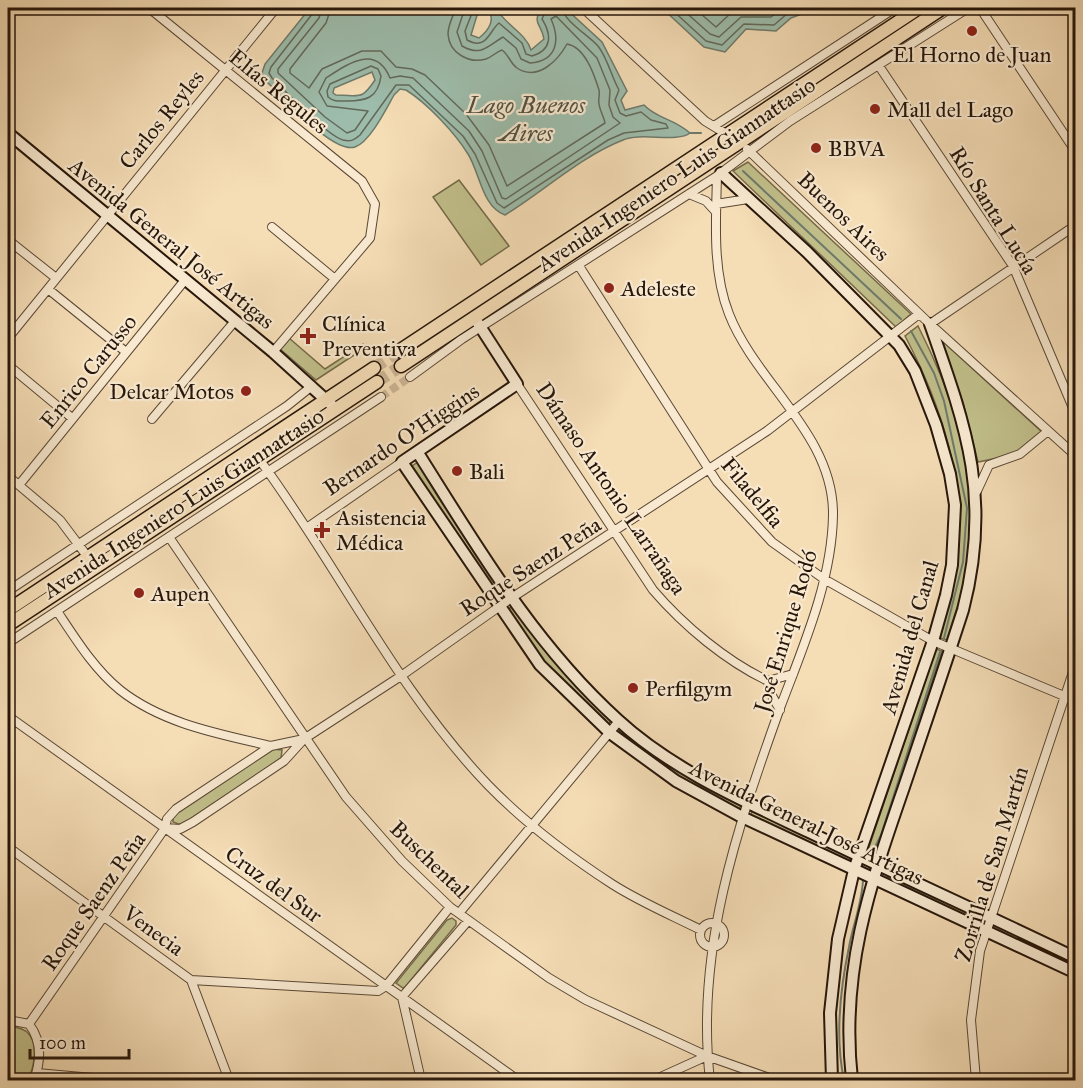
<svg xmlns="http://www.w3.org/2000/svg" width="1083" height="1088" viewBox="0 0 1083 1088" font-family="'IM FELL Great Primer',serif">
<rect width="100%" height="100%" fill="#f5ddb6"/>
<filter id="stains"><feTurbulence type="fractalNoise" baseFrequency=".00333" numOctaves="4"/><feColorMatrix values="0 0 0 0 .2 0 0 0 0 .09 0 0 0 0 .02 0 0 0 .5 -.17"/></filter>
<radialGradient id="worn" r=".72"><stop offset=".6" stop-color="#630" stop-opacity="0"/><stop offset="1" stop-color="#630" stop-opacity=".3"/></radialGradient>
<path fill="#c1bf8a" stroke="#746a4a" stroke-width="1.5" d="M925 8H935L750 127Z
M714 149 435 338 434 334Z
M748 162 911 314 896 327 733 171Z
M459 180 509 246 481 265 433 197Z
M918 326C954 397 984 484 969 565 964 590 954 616 947 640L940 638C946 613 955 587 957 561 966 481 942 406 905 336Z
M289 338 325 369 363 344 365 348 316 380 280 349Z
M940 339 1043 433 1017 454 978 462 963 402Z
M321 410 128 541 101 555Z
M418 462 506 596 499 600 412 466Z
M512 606 558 666 612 720 607 726 552 672 507 611Z
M936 649 942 651 874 857 867 853Z
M621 728 741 804V807L736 809 675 776 616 735Z
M273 749 282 750 281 758 184 826 173 822V816Z
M752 809 852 856 849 862 751 816Z
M888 875 982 919V921L979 923 888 881Z
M452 918 456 921V925L406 986 403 988 396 983 447 920Z
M994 924 1075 961V969L992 928Z
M13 1026C17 1028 24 1029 27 1032 39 1043 34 1068 28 1080H8V1027Z"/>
<path fill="#9dbcab" stroke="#6d7a6b" stroke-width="1.5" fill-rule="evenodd" d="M310 8H496C504 24 526 33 531 50L544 39C541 22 532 25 541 8H565L602 42 627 91 621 100 625 110 644 105C657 119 673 118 690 133 677 143 641 132 623 140 580 157 544 191 505 215 482 207 480 173 468 154 455 133 427 103 406 90L400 89 394 95C386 109 370 142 355 147 333 154 283 97 267 82L262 73 265 64ZM488 9C496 20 488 31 479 38L471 35 478 12ZM372 72 375 80C361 101 360 95 336 95L333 93 334 88Z
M662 8H814L813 10 791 18 776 31 746 29 725 52 704 47Z"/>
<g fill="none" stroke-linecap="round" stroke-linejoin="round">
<path stroke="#62695a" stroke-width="1.5" d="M314 8 313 13 271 67 269 73 272 78C287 92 326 135 343 140 351 142 354 140 360 135L396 85H409L463 136 475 154 497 203 504 208 608 140 624 133 668 128 666 124 651 120 641 112 626 116 620 113 615 100 619 90C611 76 608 59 598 46 588 35 564 21 562 8
M322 8 319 18 278 69V73L325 117 347 133 355 130 368 111 327 106 319 92 326 78C349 63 376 44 390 78L400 76 413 78 469 131 482 151 502 198 506 199 620 123 613 117 609 105 610 90 597 58 556 16 551 19C560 39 558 61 530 63L521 59 516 48 503 37C488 46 481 57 462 46L457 32 465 8
M331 8 326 23 290 69V73L309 88 322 69 362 51H381L396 67 412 69 425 75 466 114 489 145 507 186 605 123C604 117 600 111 599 104 598 100 600 94 599 90 594 74 585 47 567 44 558 60 538 82 517 68 510 63 509 55 502 50 496 52 492 57 486 59 469 64 449 53 448 34 448 25 453 16 456 8
M474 8 465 31 467 40C487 51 489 31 499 23L522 43 526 54 532 56C552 50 552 35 542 19L547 8
M670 8 706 41 722 45 744 24 774 25 788 13 803 8
M681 8 710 34 719 37 741 17H771L783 8
M694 8 716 27 732 12 742 8
M371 66 378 69 381 76C378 98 366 101 347 101 339 101 334 102 328 97L327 91 330 84Z"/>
<path stroke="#6d7a6b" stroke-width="2" d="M690 133H701
M743 171 901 319
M911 331 934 373 944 401 967 508 963 562 944 638
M871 855 881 835 940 652
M844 1080C835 1038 840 990 849 947 853 925 862 903 863 880"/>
<path stroke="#ccb594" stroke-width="8" stroke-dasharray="8 4" stroke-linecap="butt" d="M381 397 410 377"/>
<path stroke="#ccb594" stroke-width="12" stroke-dasharray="12 6" stroke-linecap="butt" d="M374 368 399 351
M377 382 401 366"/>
<defs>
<path id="street" d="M149 8 362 181 375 204 370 238 273 352
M583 8 705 121 728 135
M980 8 1076 152
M879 66 1013 266 1076 415
M714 126 895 8
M747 149 930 324 1076 456
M689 194 706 201 716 212
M716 204 748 199
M272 227 335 279
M8 240 56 278
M579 266 717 482 772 542 824 579 933 641 1076 701
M48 289 126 352
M930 324 1076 225
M8 338 276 8
M8 365 72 418
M410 377 462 339 717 176 790 121 968 8
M517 384 653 590C684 626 726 661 768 681
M152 419 235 321
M259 459C338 566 396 689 488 785 524 822 569 856 612 884 640 902 671 915 701 930
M8 476 60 520 90 560
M19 485 185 280
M977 491 989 465 1020 454 1048 431
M308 527 402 462
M169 537 346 797 402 861 450 907 549 978 586 1000 707 1056 775 1080
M8 591 287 406 312 386
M57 611C75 638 94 669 120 690 163 724 220 734 271 746
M8 643 381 397
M780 710 771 694 768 681 793 674
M8 716 518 1080
M165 828 180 829 193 822 284 761 304 739 401 676 510 599 767 431 919 314
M8 847 191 980 229 1080
M460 912 619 721
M700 935a12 12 0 1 1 24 0a12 12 0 1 1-24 0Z
M191 980 378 991 386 986 450 907
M8 1020 29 1024C42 1041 41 1061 34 1080
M29 1024 165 828 167 819 176 809 271 746 304 739
M37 1073 115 1080
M421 1080 402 997 468 921
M654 1080 707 1056
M710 1080C695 951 737 828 780 708 803 647 832 581 833 515 834 435 756 383 729 314 712 271 716 220 717 176
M976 1080 971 1020 980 951 1076 663"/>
<path id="secondary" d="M8 133 273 352 336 409
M721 173 807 252 899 345 915 371 936 425 950 474 955 505 952 565 946 595 933 641 854 870 838 939 830 1013 832 1080
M474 317 517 384 402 462 540 665 610 733 676 781 742 817 1076 973
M418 453C478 548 534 644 618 720 671 769 744 801 809 832 898 875 987 915 1076 958
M852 1080C840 972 869 888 904 787 924 728 944 669 963 610 992 498 967 429 930 324"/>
<path id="primary" d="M399 351 919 8
M401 366 943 8
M8 610 374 368
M8 625 377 382"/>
</defs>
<use href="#street" stroke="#5a4835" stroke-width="10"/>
<use href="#secondary" stroke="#26160a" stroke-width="14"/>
<use href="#primary" stroke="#26160a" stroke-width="15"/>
<use href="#street" stroke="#f8e9d0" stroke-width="8"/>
<use href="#secondary" stroke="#f8e9d0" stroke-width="10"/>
<use href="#primary" stroke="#f5ddb6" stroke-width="12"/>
</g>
<g fill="#8f2418" stroke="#f8e9d0" stroke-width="2">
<circle cx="972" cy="31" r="6"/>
<circle cx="875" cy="109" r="6"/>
<circle cx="816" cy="148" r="6"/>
<circle cx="609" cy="288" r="6"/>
<path d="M305 327h6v6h6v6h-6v6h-6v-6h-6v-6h6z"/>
<circle cx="246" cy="391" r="6"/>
<circle cx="457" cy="471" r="6"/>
<path d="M319 521h6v6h6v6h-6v6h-6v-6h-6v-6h6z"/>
<circle cx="139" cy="593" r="6"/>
<circle cx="633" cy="688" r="6"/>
</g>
<g text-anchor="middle" stroke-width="4.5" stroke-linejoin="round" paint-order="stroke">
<g font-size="22" fill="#26160a" stroke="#f8e9d0" text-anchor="start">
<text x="972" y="62" text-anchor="middle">El Horno de Juan</text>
<text x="887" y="117">Mall del Lago</text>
<text x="828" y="156">BBVA</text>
<text x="621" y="296">Adeleste</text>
<text x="322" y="331">Clínica<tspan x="322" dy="25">Preventiva</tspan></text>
<text x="234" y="399" text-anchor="end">Delcar Motos</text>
<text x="469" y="479">Bali</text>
<text x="336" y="525">Asistencia<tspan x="336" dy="25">Médica</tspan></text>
<text x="151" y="601">Aupen</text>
<text x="645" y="696">Perfilgym</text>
</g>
<g font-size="22" fill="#26160a" stroke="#f8e9d0">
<text transform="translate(279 91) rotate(39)" y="8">Elías Regules</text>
<text transform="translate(161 119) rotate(-51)" y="8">Carlos Reyles</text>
<text transform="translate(676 174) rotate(-34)" y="8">Avenida Ingeniero Luis Giannattasio</text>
<text transform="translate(994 210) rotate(58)" y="8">Río Santa Lucía</text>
<text transform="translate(844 216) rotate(44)" y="8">Buenos Aires</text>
<text transform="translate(172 243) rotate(39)" y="8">Avenida General José Artigas</text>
<text transform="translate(88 371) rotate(-51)" y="8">Enrico Carusso</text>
<text transform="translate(401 439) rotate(-34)" y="8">Bernardo O'Higgins</text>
<text transform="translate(612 488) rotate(56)" y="8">Dámaso Antonio Larrañaga</text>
<text transform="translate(753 492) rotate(50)" y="8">Filadelfia</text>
<text transform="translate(183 503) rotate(-33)" y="8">Avenida Ingeniero Luis Giannattasio</text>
<text transform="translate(530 566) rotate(-33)" y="8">Roque Saenz Peña</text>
<text transform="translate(785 631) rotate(-73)" y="8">José Enrique Rodó</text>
<text transform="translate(909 637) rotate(-74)" y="8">Avenida del Canal</text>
<text transform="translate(807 822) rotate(26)" y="8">Avenida General José Artigas</text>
<text transform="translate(430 859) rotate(44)" y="8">Buschental</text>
<text transform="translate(991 864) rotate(-73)" y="8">Zorrilla de San Martín</text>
<text transform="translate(274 884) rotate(36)" y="8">Cruz del Sur</text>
<text transform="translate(93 901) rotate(-55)" y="8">Roque Saenz Peña</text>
<text transform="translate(154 930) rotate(36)" y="8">Venecia</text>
</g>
<g font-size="24" font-style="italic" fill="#505042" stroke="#f8e9d0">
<text x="526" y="113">Lago Buenos<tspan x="526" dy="28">Aires</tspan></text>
</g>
</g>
<rect width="1083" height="1088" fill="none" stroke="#f5ddb6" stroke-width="30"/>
<rect x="9" y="9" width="1065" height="1070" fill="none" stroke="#26160a" stroke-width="3"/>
<rect x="15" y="15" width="1053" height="1058" fill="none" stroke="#26160a" stroke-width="1.5"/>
<path d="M30 1049v9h99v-9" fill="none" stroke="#26160a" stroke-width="3"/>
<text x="39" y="1049" font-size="18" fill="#26160a" stroke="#f8e9d0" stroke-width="4.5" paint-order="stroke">100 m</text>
<rect width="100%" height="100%" filter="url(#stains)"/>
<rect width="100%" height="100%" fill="url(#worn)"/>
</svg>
